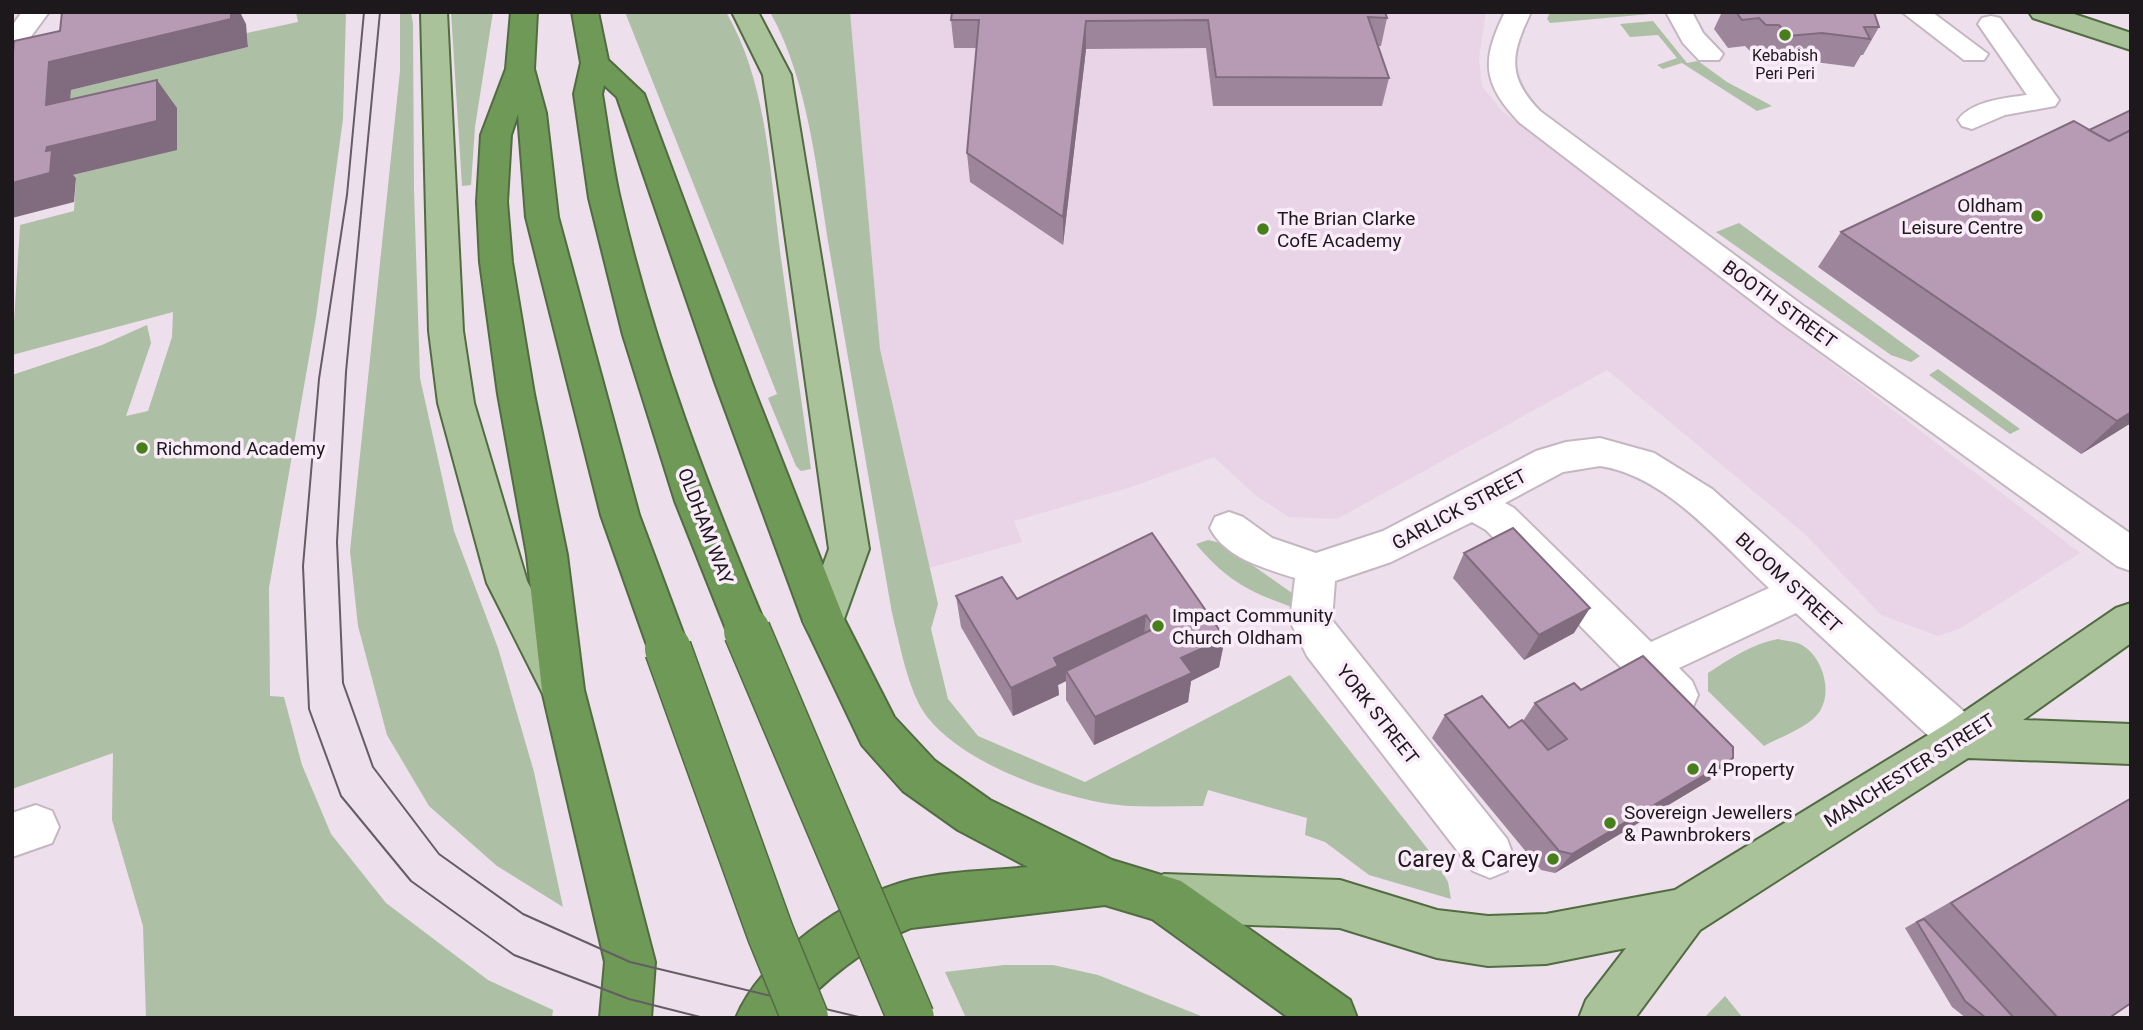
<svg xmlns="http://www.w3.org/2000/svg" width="2143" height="1030" viewBox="0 0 2143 1030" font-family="Roboto,sans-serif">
<rect width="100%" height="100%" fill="#eddfeb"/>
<path fill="#e8d4e6" d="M850 12H1486L1479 58 1482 86 1501 110 2080 553 1961 628 1938 636 1881 615 1805 534 1607 370 1337 519 1289 517 1255 495 1214 457 1131 487 1014 521 1022 542 929 568 880 349Z"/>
<path fill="#adbfa4" d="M296 12H346L343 119 316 317 269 588 270 696 284 697 302 765 331 834 386 903 488 980 553 1010 552 1018H146L143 926 112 820 113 753 12 789V375L102 345 147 325 151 343 126 416 148 411 172 337 173 312 12 355 20 225 74 211 76 179 70 176 177 149V108L68 133 71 90 248 47 247 33 298 22Z
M400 12H411L413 24 414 191 420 378 454 531 498 648 534 772 563 907 497 866 429 806 387 735 358 626 350 551 400 71Z
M451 12H493L475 127 471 185 462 186Z
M625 12H726C767 82 770 172 780 251 790 324 801 396 811 469L801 471 796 466 768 398 777 394Z
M770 12H850L880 349 938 604 931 629 948 699 978 736 1085 782 1290 675 1434 857 1448 882 1451 899 1369 875 1325 842 1305 835 1307 818 1208 790 1203 806C1178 806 1153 807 1129 806 1069 802 966 766 928 718 908 693 900 644 892 613 871 493 851 373 830 253 817 176 809 81 770 12Z
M1550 12H1649L1650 14 1550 23 1547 19Z
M1653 21 1687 63 1698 61 1727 82 1772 106 1757 111 1682 63 1663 69 1657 65 1677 58 1658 35 1630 37 1620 24Z
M1739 223 1920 356 1911 362 1891 355 1716 232Z
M1938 369 2020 429 2010 434 1929 375Z
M1208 540 1221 543 1292 593 1296 602 1292 607C1249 592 1226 580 1196 544Z
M1778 639C1785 641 1794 641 1800 644 1822 655 1833 690 1820 711 1810 727 1780 737 1764 746L1708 691V673C1731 658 1752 644 1778 639Z
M1004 965H1053L1098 975 1206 1018H966L945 972Z
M1725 996 1743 1018H1704Z"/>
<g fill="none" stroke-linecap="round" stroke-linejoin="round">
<defs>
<path id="minor" d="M22 12H49L21 50 12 52V26Z
M1505 12H1531C1511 54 1506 76 1540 111L1805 307 2131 534V571L2117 566 1781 323 1520 123C1482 83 1481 61 1505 12Z
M1666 12H1692L1703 33 1723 54 1719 60H1699L1683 43Z
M1902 12H1932L1988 54 1984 60H1964Z
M1991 16 2000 18 2059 100 2055 106 2005 115 1972 129 1962 126 1958 120C1971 101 2005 98 2027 95L1978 24 1982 18Z
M1600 438 1654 453 1712 489 1978 724 1984 738 1978 752 1962 758 1946 752 1796 613 1679 668 1692 681 1698 695 1692 709 1677 714 1662 709 1486 530 1472 522 1391 562 1335 581 1332 620 1507 839 1513 855 1507 871 1490 878 1473 871 1307 656 1290 621 1295 578C1265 568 1226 559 1210 528L1215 517 1229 512 1243 517 1272 538 1316 553 1383 531 1536 451 1566 442ZM1600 466C1667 476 1721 544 1769 588L1651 642 1514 508 1505 503 1563 472Z
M36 805 52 811 59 827 52 843 12 857V813Z"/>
<path id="major" d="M421 12H447L463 331 474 403 527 581 581 685 575 698 560 704 545 698 487 583 438 403 429 331Z
M732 12H758L791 75 869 549 839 633 824 639 809 633 803 621 829 549 763 75Z
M2029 12H2068L2131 33V50L2033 18Z
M2131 603V643L2023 720 2131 724V764L1968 758 1700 930 1635 1018H1579L1586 1000 1626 948 1546 964 1488 966 1437 958 1340 928 1164 922 1147 915 1140 898 1147 881 1164 874 1340 880 1437 910 1488 916 1546 914 1675 890 1946 724 2116 608Z"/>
<path id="highway" d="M511 12H537L534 69 546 113 558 217 639 515 689 649 683 662 668 667 653 662 601 515 526 217 518 114 511 135 507 202 512 262 534 394 567 555 584 690 655 962 651 1018H600L605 962 542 690 527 555 498 394 480 262 477 202 481 135 506 69Z
M572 12H598L608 60 644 94 751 382 844 619 894 717 935 761 990 800 1112 860 1181 881 1350 1000 1357 1018H1289L1152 919 1105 905 911 928C866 946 822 981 791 1018H736C760 958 848 895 911 880 948 871 990 871 1028 867L958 830 903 791 862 745 803 621 715 382 617 97 604 85 602 94C608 129 612 165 620 199 654 348 709 491 768 631L762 644 747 649 732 644 675 501 623 335 589 198 574 94 581 63Z"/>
</defs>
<use href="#minor" stroke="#c4b7c2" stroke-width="4"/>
<use href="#major" stroke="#526c42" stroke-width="4"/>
<use href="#highway" stroke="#526c42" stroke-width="4"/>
<use href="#minor" fill="#fff" fill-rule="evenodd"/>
<use href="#major" fill="#a9c29a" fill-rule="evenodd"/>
<use href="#highway" fill="#6f9956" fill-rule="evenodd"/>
<path stroke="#645d63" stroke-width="2" d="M364 12 347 195 319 379 303 566 309 709 341 796 411 881 514 955 629 999 704 1018
M380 12 346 372 337 542 343 683 373 767 439 854 523 914 630 962 863 1018"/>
<defs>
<path id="highway-bridge" d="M747 631 911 1018
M668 649 770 932 805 1018"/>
</defs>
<use href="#highway-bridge" stroke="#526c42" stroke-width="49" stroke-linecap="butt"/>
<use href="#highway-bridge" stroke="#6f9956" stroke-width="46"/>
</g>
<path fill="#9d859b" d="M952 12 1387 18 1381 46H1378L1389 78 1382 106H1213L1206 48 1086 49 1063 245 970 182 967 153 977 48H954L951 20Z
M1722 12H1874L1879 27 1863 55H1861L1854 67 1807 61 1773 64 1764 53H1752L1745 46 1728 48 1714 29Z
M2131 110V423L2081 454 1818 267 1841 232 2089 130Z
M1152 533 1225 638 1219 667 1191 681 1188 702 1094 745 1066 700V681L1058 685 1059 695 1013 716 961 627 956 596 1017 599Z
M1464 553 1574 633 1524 660 1453 578Z
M1581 690 1710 780 1555 873 1541 870 1432 738 1445 715 1509 728 1523 721 1535 703Z
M2130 799 2109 1018H1966L1952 1007 1905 928Z"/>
<path fill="#806c7e" d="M231 12H240L246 24 248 47 71 90 68 133 46 105 49 62Z
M1086 21V49L1063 245V217Z
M157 80 177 108V150L73 175 76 178 74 202 12 218V183L46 151 47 147Z
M2131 412V423L2081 454 2117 421Z
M1590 608 1574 633 1524 660 1539 635Z
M1146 615 1143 645 1066 671V681L1058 685 1059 695 1013 716 1011 688 1054 658Z
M1225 638 1219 667 1191 681 1188 702 1094 745 1095 717 1181 658Z
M1733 758 1710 780 1555 873 1572 854Z"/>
<path fill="#b79bb4" stroke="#806c7e" stroke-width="2" d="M62 12H231V19L49 62 46 105 157 80V121L47 147 46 151 52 150 50 173 12 183V64L14 41 60 31Z
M952 12H1385L1387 18 1368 17 1389 78 1216 77 1208 20 1086 21 1063 217 967 153 979 20H951Z
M1736 12H1874L1879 27H1864L1870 39 1822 33 1788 36 1779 25H1766L1759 18 1742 20Z
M2131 110V130L2109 141 2089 130Z
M2074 121 2109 141 2131 130V412L2117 421 1841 232Z
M1513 528 1590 608 1539 635 1464 553Z
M1152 533 1225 638 1181 658 1192 673 1095 717 1066 671 1155 628 1146 615 1054 658 1058 666 1011 688 956 596 1002 577 1017 599Z
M1643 656 1733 747V758L1572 854 1559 851 1445 715 1482 696 1509 728 1522 720 1548 750 1567 739 1535 703 1574 683 1581 690Z
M2130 799 2131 1003 2109 1018H2058L1951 903Z
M1924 919 2014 1018H1986L1965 1001 1917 922Z"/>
<g fill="#47801a" stroke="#faecf9" stroke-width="2.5">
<circle cx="1785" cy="35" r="7"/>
<circle cx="2037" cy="216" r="7"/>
<circle cx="1263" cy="229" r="7"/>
<circle cx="142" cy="448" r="7"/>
<circle cx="1158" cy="626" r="7"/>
<circle cx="1693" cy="769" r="7"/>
<circle cx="1610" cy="823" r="7"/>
<circle cx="1553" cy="859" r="7"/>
</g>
<g text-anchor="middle" stroke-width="7" stroke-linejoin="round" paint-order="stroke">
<g font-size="16" fill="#1c181c" stroke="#faecf9">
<text x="1785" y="61">Kebabish<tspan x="1785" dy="18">Peri Peri</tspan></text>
</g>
<g font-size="19" fill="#1c181c" stroke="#faecf9" text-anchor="start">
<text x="2023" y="212" text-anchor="end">Oldham<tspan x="2023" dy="22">Leisure Centre</tspan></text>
<text x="1277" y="225">The Brian Clarke<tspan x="1277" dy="22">CofE Academy</tspan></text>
<text x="156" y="455">Richmond Academy</text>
<text x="1172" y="622">Impact Community<tspan x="1172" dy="22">Church Oldham</tspan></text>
<text x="1707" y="776">4 Property</text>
<text x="1624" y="819">Sovereign Jewellers<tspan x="1624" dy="22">&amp; Pawnbrokers</tspan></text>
</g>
<g font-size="19" fill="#1c181c" stroke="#faecf9">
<text transform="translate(1780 304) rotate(36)" y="7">BOOTH STREET</text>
<text transform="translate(1459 509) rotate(-28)" y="7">GARLICK STREET</text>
<text transform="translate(706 526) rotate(69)" y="7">OLDHAM WAY</text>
<text transform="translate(1789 582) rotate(43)" y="7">BLOOM STREET</text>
<text transform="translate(1378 714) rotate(52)" y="7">YORK STREET</text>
<text transform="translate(1909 770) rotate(-32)" y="7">MANCHESTER STREET</text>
</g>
<g font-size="23" fill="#1c181c" stroke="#faecf9" text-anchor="end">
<text x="1539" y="867">Carey &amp; Carey</text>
</g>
</g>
<rect width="2143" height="1030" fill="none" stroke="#1c181c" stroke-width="28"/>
</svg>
